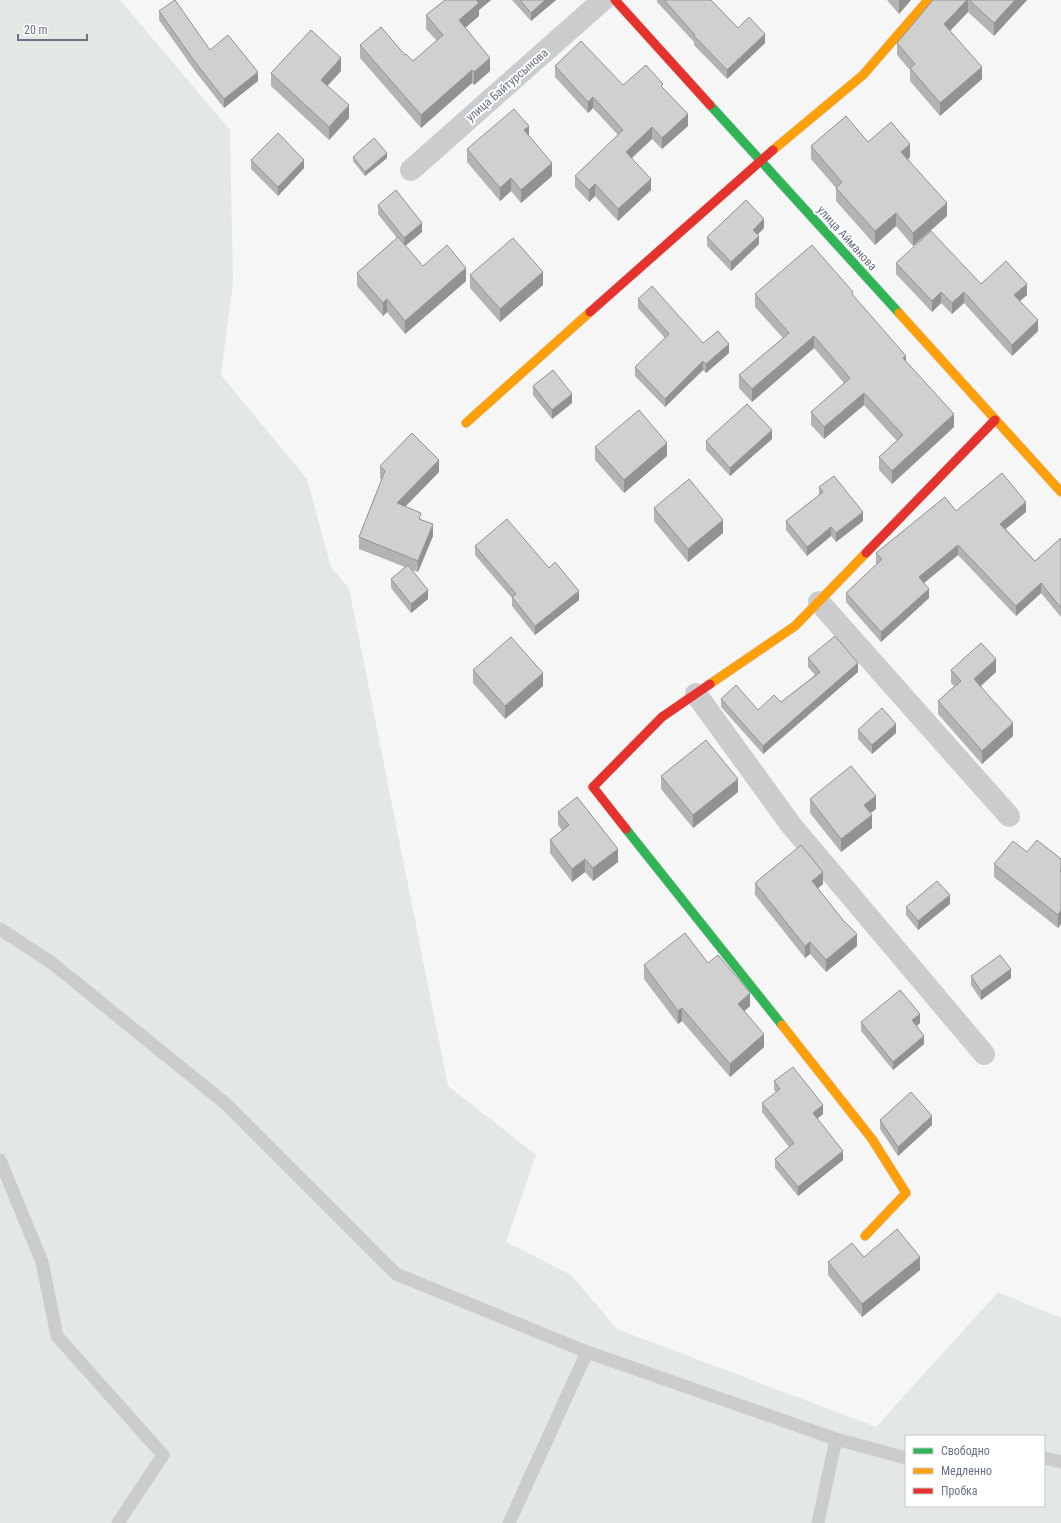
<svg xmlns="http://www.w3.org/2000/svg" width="1061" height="1523" viewBox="0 0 1061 1523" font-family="'Roboto Condensed',sans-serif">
<rect width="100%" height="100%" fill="#f6f6f6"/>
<path fill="#e4e8e4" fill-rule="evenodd" d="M0 0H120L230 130 233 282 221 375 307 479 331 567 349 588 448 1086 536 1155 506 1242 571 1275 617 1329 876 1427 998 1292 1061 1318V1523H0ZM906 1436H1044V1506H906Z"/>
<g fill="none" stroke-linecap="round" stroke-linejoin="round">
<defs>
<path id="fast" d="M710 105 899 313
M626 829 782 1025"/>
<path id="slow" d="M773 150 863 75 928 0
M899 313 1061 492
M466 423 590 312
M710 684 795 626 866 553
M782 1025 872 1139 906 1193 865 1236"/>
<path id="jam" d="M615 0 710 105
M590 312 773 150
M866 553 995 420
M626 829 593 787 662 717 710 684"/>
</defs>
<use href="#fast" stroke="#d3d4d4" stroke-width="10"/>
<use href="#slow" stroke="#d3d4d4" stroke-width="10"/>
<use href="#jam" stroke="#d3d4d4" stroke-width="10"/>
<path stroke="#cbcccd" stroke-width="13" d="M0 929 52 963 226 1104 396 1274 587 1352 836 1439 906 1458
M0 1160 42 1262 57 1336 163 1455 118 1523
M1044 1458 1061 1462
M509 1523 587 1352
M818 1523 836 1439"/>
<path stroke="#cbcccd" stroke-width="22" d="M411 170 603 0
M819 602 1009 816
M696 694 791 825 984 1054"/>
<use href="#fast" stroke="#30b455" stroke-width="9"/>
<use href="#slow" stroke="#ff9f0a" stroke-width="9"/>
<use href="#jam" stroke="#e5322d" stroke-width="9"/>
</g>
<path fill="#b3b3b4" d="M445 0H491L479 10V16L465 28 490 71 474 85 472 83 421 128 360 58V45L405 55 413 61 437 41 426 29V15Z
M512 0H556L531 21Z
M657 0H712V1L738 28 765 43 727 79 694 45V42L657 2Z
M887 0H911L899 14Z
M933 0H1027L994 36 968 12 950 31 982 79 940 116 910 81V70L897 55V43Z
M159 11 210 50 258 81 224 108 195 71 159 20Z
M555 66 623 85 663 88 688 126 662 149 652 139 632 158 651 190 618 221 595 196 589 202 575 187V176L618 135 593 108 588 113 555 77Z
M341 71 327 86 349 118 329 140 271 86V73Z
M529 136 552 176 521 203 511 191 500 201 467 162V149Z
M868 142 910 157 908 159 947 216 913 246 896 226 875 245 836 201V188L811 159V146Z
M353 157 387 158 365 176 353 161Z
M251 160 304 168 278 196 251 169Z
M378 205 422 232 405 246 423 266 466 281 405 334 387 312 383 316 357 286V273L397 238 378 214Z
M764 228 758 234 759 244 731 271 707 246V237Z
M896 263 981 284 1027 295 1020 301 1038 331 1012 356 964 303 952 314 941 303 932 312 896 274Z
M470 275 543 285 500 322 470 288Z
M755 294 853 296 906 362 954 427 892 484 879 470V457L897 441 864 405 824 439 811 425V412L844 383 814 348 752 402 739 388V375L783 338 755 307Z
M638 299 703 343 729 353 706 373 703 370 665 407 635 376V367L665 338 638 308Z
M533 386 572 403 552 419 533 395Z
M772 439 730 476 706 450V441Z
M595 447 667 456 624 493 595 460Z
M380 466 439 472 405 507 421 519 433 536 418 572 412 570 428 599 411 613 391 588V579L405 567 359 549V537L382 480 380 478Z
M819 487 863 521 836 542 831 536 807 556 786 530V521L819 495Z
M654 508 723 533 688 562 654 521Z
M956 511 1026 512 1006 529 1035 561 1061 538V617L1041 593 1016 616 958 555 924 583 929 598 881 642 846 602V593L877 564 876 563V553Z
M475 546 549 568 579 600 535 635 512 606V598L475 555Z
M808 658 858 672 763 754 721 707V699L758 710 781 702 815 675 808 667Z
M473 670 543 686 505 719 473 683Z
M951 670 996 672 981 686 1013 736 982 764 938 714V701L954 686 951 683Z
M858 730 896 733 872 754 858 739Z
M661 776 738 792 693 828 661 789Z
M810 799 876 809 870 813 872 828 841 852 810 813Z
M558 812 618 862 593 881 585 872 572 882 550 853V840L562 830 558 825Z
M1027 852 1061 859V924L1058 928 994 877V864Z
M755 883 823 884 818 888 857 946 826 972 810 954 805 958 755 895Z
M950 904 918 930 906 915V907Z
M708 963 750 1006 744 1011 764 1047 730 1077 682 1021 678 1024 644 979V965Z
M971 976 1011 978 981 1000 971 985Z
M861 1022 920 1023 917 1026 924 1044 893 1070 861 1031Z
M774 1081 823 1114 817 1119 843 1160 798 1196 775 1168V1159L789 1147 762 1112V1103L776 1092 774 1090Z
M880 1120 932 1125 898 1156 880 1129Z
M864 1257 920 1270 862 1317 828 1275V1262Z"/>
<path fill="#929292" d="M476 0H491L479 10V16L459 33V20Z
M545 0H556L531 21V13Z
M899 0H911L899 14Z
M967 0H968V12L944 37V24Z
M1015 0H1027L994 36V23Z
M765 34V43L727 79V70Z
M341 58V71L321 93V80Z
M490 58V71L474 85V72Z
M982 67V79L940 116V103Z
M472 70V83L421 128V115Z
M258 72V81L224 108V99Z
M593 97V108L588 113V102Z
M349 105V118L329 140V127Z
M688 114V126L662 149V138Z
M529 126V139L524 130Z
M652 127V139L626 163V152Z
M910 144V157L901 165V152Z
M387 153V158L365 176V172Z
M304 160V168L278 196V187Z
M552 163V176L521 203V190Z
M511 178V191L500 201V188Z
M651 179V190L618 221V209Z
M595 184V196L589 202V190Z
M947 203V216L913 246V233Z
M896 213V226L875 245V231Z
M764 219V228L753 239V230Z
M422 223V232L404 247V238Z
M759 236V244L731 271V262Z
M466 268V281L405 334V321Z
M543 272V285L500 322V309Z
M1027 284V295L1014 306V295Z
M941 292V303L932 312V301Z
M964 292V303L952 314V303Z
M387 299V312L383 316V303Z
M1038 320V331L1012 356V345Z
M814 336V348L752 402V389Z
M729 344V353L706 373V364Z
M906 356V368L903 358Z
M703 361V370L665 407V399Z
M864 393V405L824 439V427Z
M572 394V403L552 419V410Z
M954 414V427L892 484V471Z
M772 430V439L730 476V468Z
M667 443V456L624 493V480Z
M439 460V472L397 515V503Z
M1026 502V512L1000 533V524Z
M863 512V521L836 542V533Z
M723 520V533L688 562V549Z
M433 524V536L418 572V561Z
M831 527V536L807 556V547Z
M958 545V555L919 587V577Z
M1041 583V593L1016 616V606Z
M929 589V598L881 642V632Z
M428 590V599L411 613V604Z
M579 591V600L535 635V626Z
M996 659V672L974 692V679Z
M858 663V672L763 754V746Z
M543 673V686L505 719V706Z
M1013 723V736L982 764V751Z
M896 724V733L872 754V745Z
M738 779V792L693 828V815Z
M876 796V809L864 818V805Z
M872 815V828L841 852V839Z
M618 849V862L593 881V868Z
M585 859V872L572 882V869Z
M823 872V884L812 893V881Z
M950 895V904L918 930V921Z
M1061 910V924L1058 928V915Z
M857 934V946L826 972V960Z
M810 942V954L805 958V946Z
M1011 969V978L981 1000V991Z
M750 993V1006L738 1017V1004Z
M682 1008V1021L678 1024V1011Z
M920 1014V1023L912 1029V1020Z
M764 1034V1047L730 1077V1064Z
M924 1036V1044L893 1070V1062Z
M823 1105V1114L813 1122V1113Z
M932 1116V1125L898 1156V1147Z
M843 1151V1160L798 1196V1187Z
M920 1257V1270L862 1317V1304Z"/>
<path fill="#d0d0d1" stroke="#929292" d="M175 0 210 50 228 35 258 72 224 99 195 62 159 11Z
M445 0H476L479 3 459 20 490 58 474 72 472 70 421 115 360 45 381 27 405 55 406 54 413 61 443 35 426 15Z
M520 0H545L531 13Z
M664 0H711L738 28 749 17 765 34 727 70 694 36 695 35Z
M933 0H967L944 24 982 67 940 103 910 68 915 64 897 43Z
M969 0H1015L994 23Z
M311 30 341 58 321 80 349 105 329 127 271 73Z
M581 41 623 85 646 65 663 84 661 86 688 114 662 138 652 127 626 152 651 179 618 209 595 184 589 190 575 176 623 130 593 97 588 102 555 66Z
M514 109 529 126 524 130 552 163 521 190 511 178 500 188 467 149Z
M846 116 868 142 891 122 910 144 901 152 947 203 913 233 896 213 875 231 836 188 842 182 811 146Z
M278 133 304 160 278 187 251 160Z
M374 138 387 153 365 172 353 157Z
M396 190 422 223 404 238 378 205Z
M746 200 764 219 753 230 759 236 731 262 707 237Z
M931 231 981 284 1006 261 1027 284 1014 295 1038 320 1012 345 964 292 952 303 941 292 932 301 896 263Z
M398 237 423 266 447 245 466 268 405 321 387 299 383 303 357 273Z
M513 238 543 272 500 309 470 275Z
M812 245 853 292 852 294 906 356 903 358 954 414 892 471 879 457 903 435 864 393 824 427 811 412 850 378 814 336 752 389 739 375 789 333 755 294Z
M652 286 703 343 718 331 729 344 706 364 703 361 665 399 635 367 669 334 638 299Z
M553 370 572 394 552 410 533 386Z
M747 404 772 430 730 468 706 441Z
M639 410 667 443 624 480 595 447Z
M412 433 439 460 397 503 421 513 419 519 433 524 418 561 359 537 385 471 380 466Z
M1002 473 1026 502 1000 524 1035 561 1061 538V608L1041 583 1016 606 958 545 919 577 929 589 881 632 846 593 882 559 876 553 945 497 956 511Z
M834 476 863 512 836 533 831 527 807 547 786 521 823 492 819 487Z
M689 479 723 520 688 549 654 508Z
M507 519 549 568 555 562 579 591 535 626 512 597 516 594 475 546Z
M408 565 428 590 411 604 391 579Z
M835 636 858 663 763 746 721 699 736 685 758 710 774 695 781 702 820 672 808 658Z
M511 637 543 673 505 706 473 670Z
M981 643 996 659 974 679 1013 723 982 751 938 701 961 681 951 670Z
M882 708 896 724 872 745 858 730Z
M706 740 738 779 693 815 661 776Z
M851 766 876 796 864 805 872 815 841 839 810 799Z
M577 797 618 849 593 868 585 859 572 869 550 840 569 825 558 812Z
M1037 840 1061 859V870L1060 871 1061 872V910L1058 915 994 864 1013 841 1027 852Z
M801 845 823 872 812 881 843 920 857 934 826 960 810 942 805 946 755 883Z
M937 881 950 895 918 921 906 907Z
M685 933 708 963 718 955 750 993 738 1004 764 1034 730 1064 682 1008 678 1011 644 965Z
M1000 955 1011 969 981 991 971 976Z
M900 990 920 1014 912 1020 924 1036 893 1062 861 1022Z
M793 1067 823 1105 813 1113 843 1151 798 1187 775 1159 794 1143 762 1103 780 1089 774 1081Z
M911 1092 932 1116 898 1147 880 1120Z
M897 1229 920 1257 862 1304 828 1262 852 1243 864 1257Z"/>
<g text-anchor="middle" stroke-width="4" stroke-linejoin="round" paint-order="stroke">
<g font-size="12" fill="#6a7283" stroke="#fff">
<text transform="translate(507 85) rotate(-41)" y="4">улица Байтурсынова</text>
<text transform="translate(847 238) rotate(48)" y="4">улица Айманова</text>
</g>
</g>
<rect x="905" y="1435" width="140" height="72" fill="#ffffff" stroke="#c3c7cd"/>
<rect x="913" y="1448" width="20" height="6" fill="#30b455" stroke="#c3c7cd"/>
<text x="941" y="1455" font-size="12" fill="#6a7283">Свободно</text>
<rect x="913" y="1468" width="20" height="6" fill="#ff9f0a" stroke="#c3c7cd"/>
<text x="941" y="1475" font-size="12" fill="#6a7283">Медленно</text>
<rect x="913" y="1488" width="20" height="6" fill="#e5322d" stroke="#c3c7cd"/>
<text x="941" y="1495" font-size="12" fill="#6a7283">Пробка</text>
<path d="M18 34v6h69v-6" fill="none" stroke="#6a7283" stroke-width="2"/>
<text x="24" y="34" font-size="12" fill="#6a7283" stroke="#ffffff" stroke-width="3" paint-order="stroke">20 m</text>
</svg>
